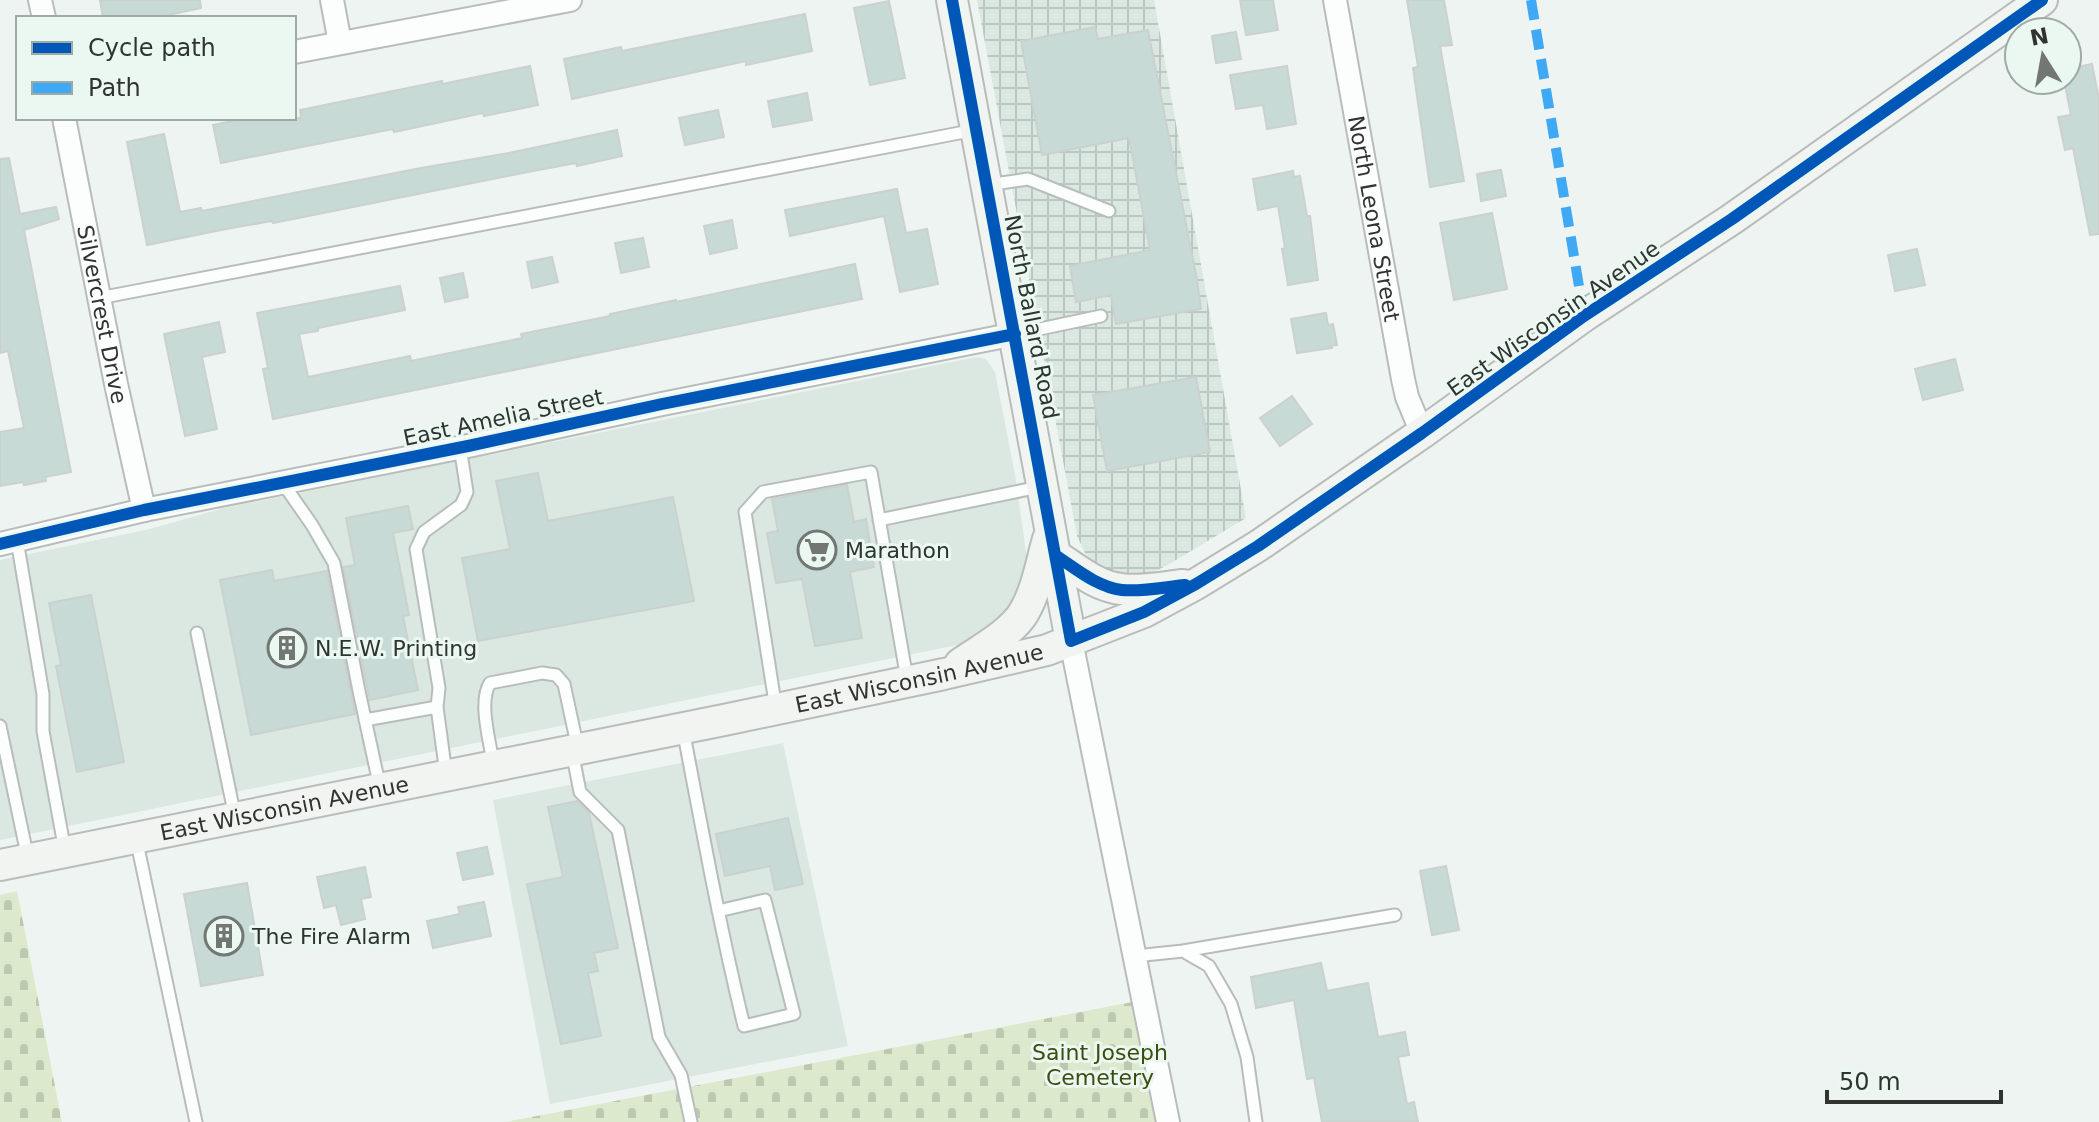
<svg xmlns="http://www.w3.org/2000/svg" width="2099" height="1122" viewBox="0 0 2099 1122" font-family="'DejaVu Sans',sans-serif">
<defs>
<pattern id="industrial-grid" width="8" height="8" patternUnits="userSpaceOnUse" patternTransform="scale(2)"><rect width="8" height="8" fill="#dae8e1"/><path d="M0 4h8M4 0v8" fill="none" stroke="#bbc8c2"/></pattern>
<pattern id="cemetery-stones" width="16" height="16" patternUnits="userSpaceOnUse" patternTransform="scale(2)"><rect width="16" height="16" fill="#dce9cc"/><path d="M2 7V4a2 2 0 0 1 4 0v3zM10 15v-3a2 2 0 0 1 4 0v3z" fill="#bdc8b0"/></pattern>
</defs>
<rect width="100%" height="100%" fill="#eef4f1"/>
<path fill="#dae8e1" d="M977 357 986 359 995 372 1015 475 1027 559 1017 605 972 642 0 840V560L150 529 224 508Z
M783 743 848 1046 550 1104 493 800Z"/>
<path fill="url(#industrial-grid)" d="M977 0H1154L1246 518 1166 566 1147 575 1123 577 1100 567 1085 553 1077 536Z"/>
<path fill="url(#cemetery-stones)" d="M17 891 62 1122H0V895Z
M1143 1000 1168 1122H506Z"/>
<path fill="#c8dad6" stroke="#cbd1cf" stroke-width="2" d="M100 0H200L201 8 155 18H103Z
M1240 0H1273L1278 30 1246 35Z
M1407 0H1444L1452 45 1440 46 1464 181 1430 187 1413 68 1418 67Z
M889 1 905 78 870 85 854 8Z
M805 14 812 51 746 65V61L572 99 564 59 621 47 622 51Z
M1095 27 1098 39 1148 30 1197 280 1201 309 1116 324 1111 295 1076 302 1070 266 1150 250 1129 138 1042 155 1021 41Z
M1236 32 1241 59 1216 63 1212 36Z
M2092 64 2099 99V234L2090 235 2073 148 2065 150 2058 117 2071 115 2064 80H2067V69Z
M530 66 538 105 484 116 483 113 394 132 393 129 221 163 213 125 246 118H301L300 110 442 81V84Z
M1287 66 1296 124 1267 129 1263 105 1236 109 1230 75Z
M807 93 812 120 773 127 768 101Z
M718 110 724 137 685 145 679 118Z
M617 130 622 156 577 166 576 163 533 171 273 223 272 221 226 229 147 245 127 142 164 134 180 212 201 208 202 211 421 168 509 153Z
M9 158 20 214 56 207 59 219 24 230 71 472 45 477 46 481 24 485 23 482 0 486V432L24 428 8 351 0 353V159Z
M1501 170 1506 196 1481 201 1477 174Z
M1293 171 1294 177 1300 176 1307 216H1310L1318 280 1288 285 1282 249 1285 248 1278 206 1258 210 1253 179Z
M897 189 906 233 927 229 938 284 900 292 884 216 790 236 785 210Z
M1492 213 1507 289 1454 300 1440 223Z
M732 220 737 248 710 254 704 226Z
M643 238 649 267 621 273 615 243Z
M1917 249 1925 285 1895 291 1888 255Z
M552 257 558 282 532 288 527 262Z
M855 264 862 299 273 419 263 369 268 368 257 313 400 286 405 310 318 328V331L299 334 308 377 410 356 411 361 522 338 521 334 610 316V314L676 300V302Z
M463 273 468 297 445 302 440 278Z
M1326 313 1328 325 1333 324 1337 345 1331 346 1332 348 1297 353 1291 319Z
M219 322 225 352 202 357 217 429 185 436 164 334Z
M1955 359 1963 390 1923 400 1915 369Z
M1196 377 1210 452 1107 471 1093 395Z
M1292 396 1312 424 1280 446 1260 418Z
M538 473 548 521 673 497 694 601 478 641 462 558 510 549 496 481Z
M847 485 854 522 866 519 874 567 850 572 862 638 815 646 802 579 776 583 767 533 778 531 772 499Z
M408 506 413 529 393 533 409 615 403 616 418 690 370 700 343 567 355 565 346 518Z
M272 570 274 581 327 571 355 714 251 735 220 580Z
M91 595 124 762 77 772 56 666 61 665 49 603Z
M577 801 589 813 618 948 594 953 598 971 588 973 601 1036 561 1044 527 884 563 877 548 807Z
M788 818 803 884 775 890 770 866 725 876 716 834Z
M487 847 493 874 463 880 457 853Z
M1446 866 1459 930 1432 935 1420 871Z
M365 867 371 897 361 899 365 919 341 925 336 905 324 908 317 877Z
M247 883 263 975 201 986 184 894Z
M484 902 491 936 433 948 427 921 460 914 458 907Z
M1321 963 1327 991 1368 983 1378 1037 1405 1032 1409 1055 1398 1057 1407 1104 1414 1102 1418 1122H1322L1314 1078 1307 1079 1294 1000 1256 1008 1251 977Z"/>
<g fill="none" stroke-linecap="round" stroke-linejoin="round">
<defs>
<path id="service" d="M987 185 1028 179 1109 211
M99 298 975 130
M1016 334 1101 316
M282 482 312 525 334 563 359 691 380 788
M879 520 1039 487
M17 540 43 694V731L65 851
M197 633 235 817
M437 707 446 774
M776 709 745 512 763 492 871 472 907 679
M365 720 437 707 439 688 416 549 424 532 461 505 467 492 460 447
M0 726 28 859
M683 729C702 829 720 928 744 1026L794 1014 765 900 718 911
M572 751 580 792 618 830 659 1037 681 1075 691 1122
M493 763C490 741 478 702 490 683L542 673 556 675 564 684 578 749
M136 838 196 1122
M1183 951 1395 915
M1135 956 1183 951 1209 966 1231 1004 1247 1057 1256 1122"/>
<g id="minor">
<path d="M40 0 44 18"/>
<path d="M332 0 340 43"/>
<path id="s1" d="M1335 0 1403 379 1407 397 1422 433"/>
<path d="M294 52 570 0"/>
<path id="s2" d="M64 118 116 384 144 510"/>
<path d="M0 544 144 510 468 446 662 404 1015 334"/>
<path d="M1071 641 1168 1122"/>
</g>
<g id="secondary">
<path d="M952 0 1071 641"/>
<path d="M1055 555C1075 568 1096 586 1121 589 1141 592 1164 587 1183 585"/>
<path d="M960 664C980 650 1012 633 1024 612 1037 590 1041 563 1048 539"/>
<path id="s3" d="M0 865 724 720 944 674 1047 650 1144 612 1196 584 1258 546 1422 433 1584 316 1732 219 2042 0"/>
</g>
</defs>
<use href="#service" stroke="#b8bdbb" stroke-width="15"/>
<use href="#minor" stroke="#b8bdbb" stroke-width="26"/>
<use href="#secondary" stroke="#b8bdbb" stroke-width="34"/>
<use href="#service" stroke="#fcfdfd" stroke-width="11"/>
<use href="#minor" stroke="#fcfdfd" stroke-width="22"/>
<use href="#secondary" stroke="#f1f4f1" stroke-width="30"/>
<path stroke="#3fa9f5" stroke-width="10" stroke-dasharray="20 10" stroke-linecap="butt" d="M1531 0 1584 316"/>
<defs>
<path id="cycleway" d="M952 0 1071 641 1144 612 1196 584 1258 546 1422 433 1584 316 1732 219 2042 0
M0 544 144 510 468 446 662 404 1015 334
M1055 555C1075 568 1097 587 1122 590 1142 592 1165 587 1185 585"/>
</defs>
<use href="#cycleway" stroke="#eaf8f1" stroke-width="17"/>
<use href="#cycleway" stroke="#0057b8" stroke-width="12"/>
</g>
<defs>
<symbol id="supermarket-ring" viewBox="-11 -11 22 22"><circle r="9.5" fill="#eaf8f1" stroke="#727774" stroke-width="1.5"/><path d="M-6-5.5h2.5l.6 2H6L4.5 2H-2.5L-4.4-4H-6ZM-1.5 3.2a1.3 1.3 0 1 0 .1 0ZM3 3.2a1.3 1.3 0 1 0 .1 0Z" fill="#727774"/></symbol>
<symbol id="building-ring" viewBox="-11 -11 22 22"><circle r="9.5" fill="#eaf8f1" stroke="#727774" stroke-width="1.5"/><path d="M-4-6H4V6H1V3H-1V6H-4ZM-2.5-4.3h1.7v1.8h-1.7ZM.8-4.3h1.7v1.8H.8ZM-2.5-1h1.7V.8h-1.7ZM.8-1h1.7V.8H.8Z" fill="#727774"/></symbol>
</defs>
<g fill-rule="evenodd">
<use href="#supermarket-ring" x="795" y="528" width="44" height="44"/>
<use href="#building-ring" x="265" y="626" width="44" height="44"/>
<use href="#building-ring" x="202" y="914" width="44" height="44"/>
</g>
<g text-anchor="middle" stroke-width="6" stroke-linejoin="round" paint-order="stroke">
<g font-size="22" fill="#2f3431" stroke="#eaf8f1">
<text dy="8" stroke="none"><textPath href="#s1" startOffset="222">North Leona Street</textPath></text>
<text dy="8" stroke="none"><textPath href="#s2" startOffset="200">Silvercrest Drive</textPath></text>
<text transform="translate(1032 317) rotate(79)" y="8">North Ballard Road</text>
<text transform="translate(1553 318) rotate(-35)" y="8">East Wisconsin Avenue</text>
<text transform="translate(503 417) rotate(-12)" y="8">East Amelia Street</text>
<text dy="8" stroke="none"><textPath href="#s3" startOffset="938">East Wisconsin Avenue</textPath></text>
<text dy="8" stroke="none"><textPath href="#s3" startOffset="290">East Wisconsin Avenue</textPath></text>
</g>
<g font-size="22" fill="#2f3431" stroke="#eaf8f1" text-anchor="start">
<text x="845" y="558">Marathon</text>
<text x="315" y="656">N.E.W. Printing</text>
<text x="252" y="944">The Fire Alarm</text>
</g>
<g font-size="22" fill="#3d4d0f" stroke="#eaf8f1">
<text x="1100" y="1060">Saint Joseph<tspan x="1100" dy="25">Cemetery</tspan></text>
</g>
</g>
<rect x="16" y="16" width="280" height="104" fill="#eaf8f1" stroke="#9faaa4" stroke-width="2"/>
<rect x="32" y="42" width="40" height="12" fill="#0057b8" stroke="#9faaa4" stroke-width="2"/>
<text x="88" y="56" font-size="24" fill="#2f3431">Cycle path</text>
<rect x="32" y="82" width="40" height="12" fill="#3fa9f5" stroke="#9faaa4" stroke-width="2"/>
<text x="88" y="96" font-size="24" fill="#2f3431">Path</text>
<g transform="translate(2043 56) rotate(349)"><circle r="38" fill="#eaf8f1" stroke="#9faaa4" stroke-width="2"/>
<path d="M0-6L14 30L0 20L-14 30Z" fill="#727774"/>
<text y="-12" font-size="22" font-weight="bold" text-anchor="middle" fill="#2f3431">N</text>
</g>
<path d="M1827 1090v12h174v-12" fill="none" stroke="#2f3431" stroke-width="4"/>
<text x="1839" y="1090" font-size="24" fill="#2f3431" stroke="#eaf8f1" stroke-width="6" paint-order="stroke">50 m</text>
</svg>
